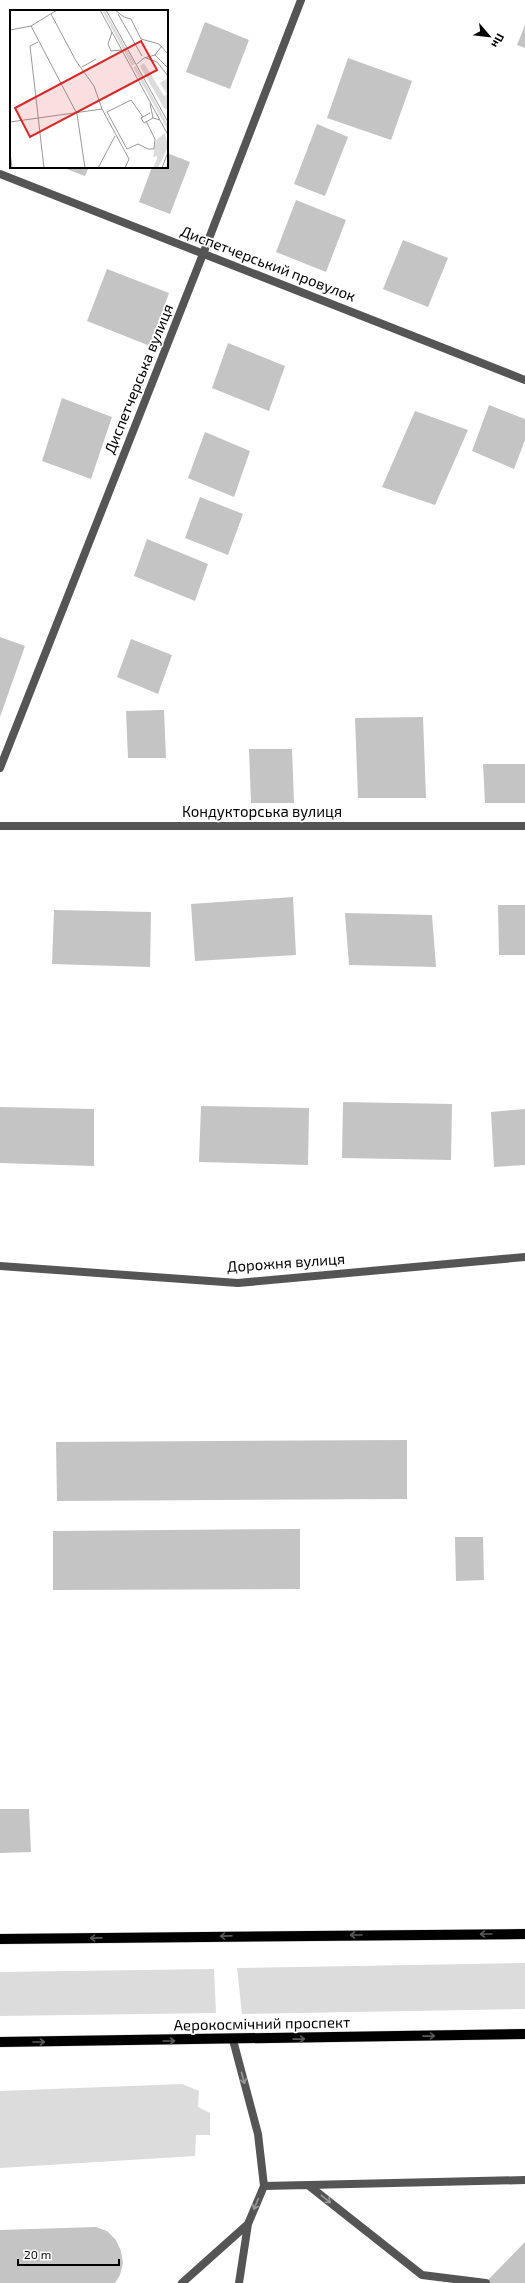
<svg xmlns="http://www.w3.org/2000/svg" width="525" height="2283" viewBox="0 0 525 2283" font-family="'Exo 2',sans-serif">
<rect width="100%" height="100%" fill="#fff"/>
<path fill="#dcdcdc" d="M525 1963V2009L242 2014 237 1968Z
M214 1969 216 2013 0 2016V1972Z
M182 2084 199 2091 198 2107 210 2113V2135H196L195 2156 0 2168V2091Z"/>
<path fill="#c4c4c4" d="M205 22 249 40 230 89 186 72Z
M525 25V48L517 45Z
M348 58 412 81 391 140 327 118Z
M317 124 348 137 325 196 294 184Z
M167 153 190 162 170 214 139 202 152 167H167Z
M61 167H89L85 176Z
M296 200 346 220 326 272 276 252Z
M403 240 448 258 428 307 383 289Z
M107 269 169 293 150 346 87 321Z
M228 343 285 366 269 411 212 388Z
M62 398 112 417 91 479 42 461Z
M489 405 525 419V440L514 469 472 451Z
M415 411 468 430 435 505 382 487Z
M205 432 250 451 234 497 188 478Z
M200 497 243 514 228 555 185 538Z
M147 539 208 564 195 601 134 576Z
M0 637 25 646 0 717Z
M131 639 172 655 158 694 117 677Z
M164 710 166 758H128L126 711Z
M423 717 426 798H358L355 718Z
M249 749H292L294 803H251Z
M483 764H525V803H485Z
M293 897 296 955 195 961 191 904Z
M498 905H525V955H499Z
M54 910 151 912 150 967 52 964Z
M345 913 432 915 436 967 349 965Z
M343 1102 452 1104 451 1160 342 1158Z
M201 1106 309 1108 308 1165 199 1162Z
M0 1107 94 1109V1166L0 1163Z
M525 1109V1165L494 1167 491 1112Z
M407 1440V1499L57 1501 56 1442Z
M300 1529V1589L53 1590V1531Z
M455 1537H483L484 1580 456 1581Z
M0 1809H29L31 1852 0 1853Z
M96 2227 107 2231 116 2240 121 2251 123 2263 120 2275 115 2283H0V2230Z
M525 2242V2283H485Z"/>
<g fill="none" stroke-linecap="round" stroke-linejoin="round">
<defs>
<path id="primary" d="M0 1939 525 1934
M0 2042 525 2034"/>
</defs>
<use href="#primary" stroke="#dbdbdb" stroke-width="11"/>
<path stroke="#555" stroke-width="8" d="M233 2040 258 2134 264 2186 248 2224 239 2283
M308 2185 525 2180
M264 2186 308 2185 422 2275 486 2283
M182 2283 248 2224"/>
<path stroke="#555" stroke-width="8" d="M0 174 525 380
M0 768 203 254 301 0
M0 826H525
M0 1266 238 1283 525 1257"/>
<use href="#primary" stroke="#000" stroke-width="10"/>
</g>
<defs><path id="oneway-shaft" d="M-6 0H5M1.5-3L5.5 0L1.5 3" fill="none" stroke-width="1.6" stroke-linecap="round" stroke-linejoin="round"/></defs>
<g stroke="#595959">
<use href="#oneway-shaft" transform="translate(486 1934) rotate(180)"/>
<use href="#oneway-shaft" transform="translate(356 1935) rotate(180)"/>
<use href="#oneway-shaft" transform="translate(226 1936) rotate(179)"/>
<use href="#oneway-shaft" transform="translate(96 1938) rotate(179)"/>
<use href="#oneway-shaft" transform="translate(429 2036) rotate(-1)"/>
<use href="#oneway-shaft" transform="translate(299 2039) rotate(-1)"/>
<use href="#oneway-shaft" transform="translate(169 2041)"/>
<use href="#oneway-shaft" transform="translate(39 2042)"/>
</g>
<g stroke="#999">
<use href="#oneway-shaft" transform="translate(243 2078) rotate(75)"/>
<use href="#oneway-shaft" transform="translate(326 2199) rotate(38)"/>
<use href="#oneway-shaft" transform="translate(256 2204) rotate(113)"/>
</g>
<g text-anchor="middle" stroke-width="3.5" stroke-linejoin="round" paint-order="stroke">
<g font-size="15" fill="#000" stroke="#fff">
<text transform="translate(268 264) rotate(21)" y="5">Диспетчерський провулок</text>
<text transform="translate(139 379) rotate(-68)" y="5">Диспетчерська вулиця</text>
<text x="262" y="817">Кондукторська вулиця</text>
<text transform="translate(286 1263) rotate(-4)" y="5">Дорожня вулиця</text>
<text transform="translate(262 2024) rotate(-1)" y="5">Аерокосмічний проспект</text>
</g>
</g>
<g transform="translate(10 10)">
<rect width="158" height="158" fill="#fff"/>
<path d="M95 1 125 54 122 56 93 2ZM134 53 154 86 157 84 150 73 158 68V100L154 98 130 56ZM126 56 158 115V120L123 57ZM155 123 158 137 148 158H143L147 149V146L143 147 146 130Z" fill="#dcdcdc"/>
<path fill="none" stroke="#999" stroke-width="1" d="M90 0 158 125M96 0 158 112M105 0 114 7 121 9 131 29 149 34 158 44M41 4 66 51 84 76 92 99 119 149 115 158M108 4 132 46M21 16 67 104 75 158M0 20 21 16 47 0M102 22 98 34 101 41 112 40M28 32 20 36 34 158M145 45 158 58M136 48 147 52 158 66M127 54 134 48 145 45 151 37M72 57 86 49M140 93 143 108 150 110M140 103 131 108 134 113 143 108M133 107 121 90 97 102 117 139 128 134 138 139H144L145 129 136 111M0 112 92 99M0 142 2 158M88 158 105 126M152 158 158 142"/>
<path fill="#d62828" fill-opacity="0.15" stroke="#d62828" stroke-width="2" d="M131 31 147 60 20 127 5 98Z"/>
<rect width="158" height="158" fill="none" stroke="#000" stroke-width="2"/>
</g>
<g transform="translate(489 36) rotate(118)" stroke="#ffffff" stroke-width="3" paint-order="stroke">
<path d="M0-3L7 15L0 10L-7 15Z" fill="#000000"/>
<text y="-6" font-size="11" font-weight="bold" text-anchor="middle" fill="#000000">Пн</text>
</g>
<path d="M18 2259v6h101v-6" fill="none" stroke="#000000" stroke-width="2"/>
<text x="24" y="2259" font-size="12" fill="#000000" stroke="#ffffff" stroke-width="3" paint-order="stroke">20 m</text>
</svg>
